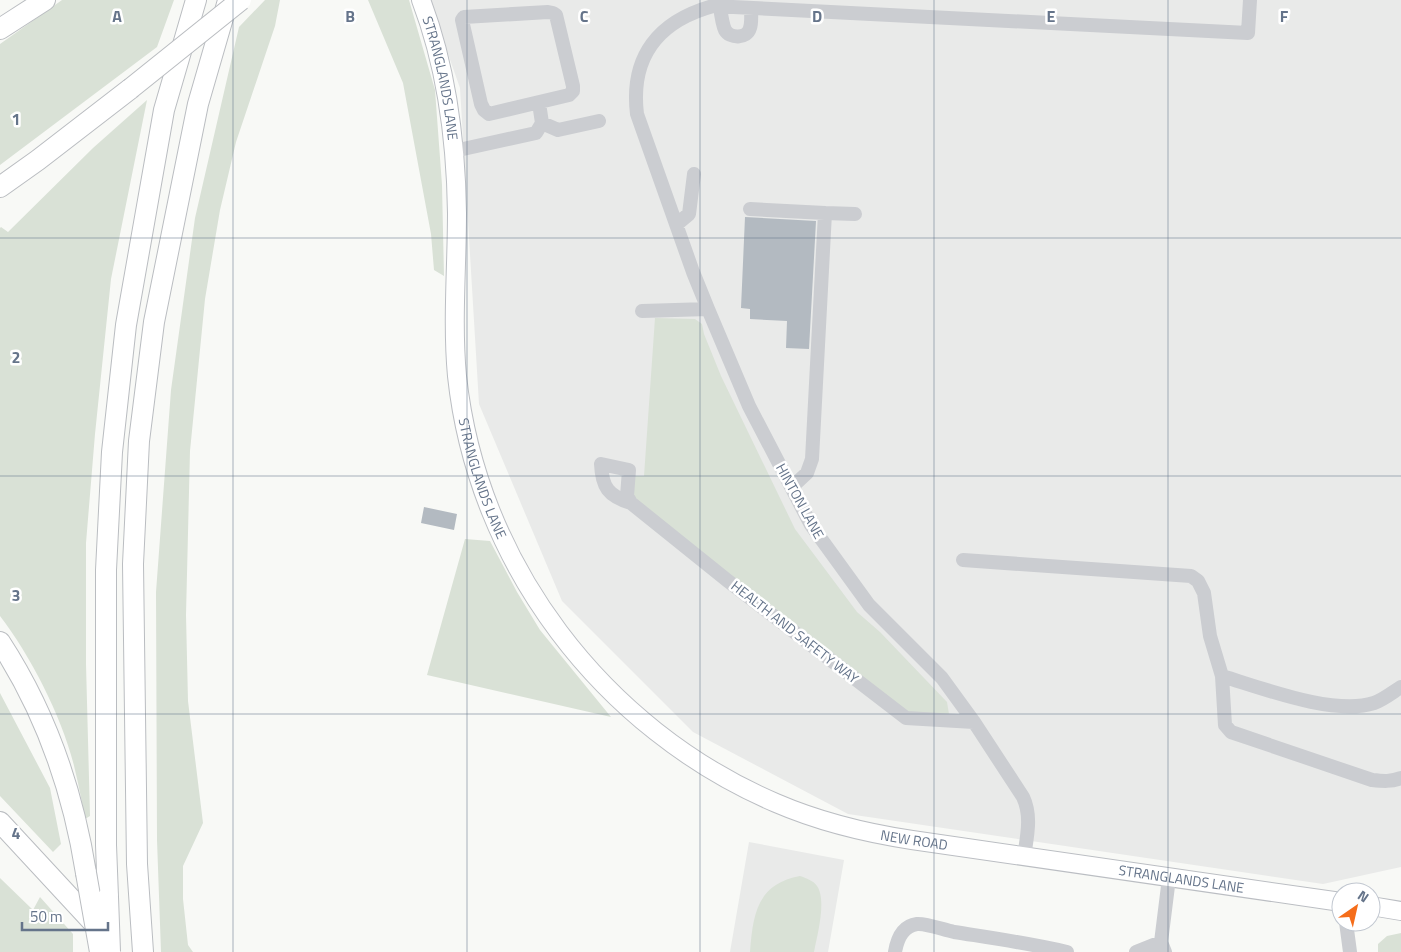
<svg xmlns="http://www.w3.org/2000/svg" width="1401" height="952" viewBox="0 0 1401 952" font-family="'Titillium Web',sans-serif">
<rect width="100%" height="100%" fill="#f8f9f6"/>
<path fill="#e9eae9" d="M429 0H1401V867L1323 884 848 814 693 732 562 601 479 404 460 88Z
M749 842 844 860 828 952H730Z"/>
<path fill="#d9e1d6" d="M62 0H174L157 47 0 165V44Z
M265 0H280L275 26 236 142 220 210 205 299 190 451 186 615 188 701 203 823 183 866V899L188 945 193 952H161L157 840 156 592 171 390 195 218 239 27Z
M368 0H409L435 90 442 185 444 276 434 270 431 234 403 83Z
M147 100 111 279 95 434 86 543V664L90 816 85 819C82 803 79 786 75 770 64 721 31 656 0 616V228L1 227 8 232 93 148Z
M655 318 695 319 702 324 704 334 721 376 795 529 857 612 880 632 947 702 950 720 906 718 631 503 629 476H644Z
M465 539 490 541 517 592 540 630 611 717 427 675Z
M0 693 50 788 61 844 53 852 0 796Z
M800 876C806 878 814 881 817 886 827 900 817 936 814 952H750C753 914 757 884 800 876Z
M0 878 33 910 40 897 73 934V952H0Z
M1401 933V952H1378V944L1387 936Z"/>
<path fill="#b3bac1" d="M745 217 816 221 809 349 786 348 787 321 750 319V309L741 308Z
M424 507 457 514 454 530 421 523Z"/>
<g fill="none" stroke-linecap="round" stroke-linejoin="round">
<defs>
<g id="major">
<path id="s1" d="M421 0C447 68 456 140 457 213 457 267 452 322 457 376 477 564 603 729 776 803 820 822 866 833 912 840L1341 902"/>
<path d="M1371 906 1401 911"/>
</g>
<path id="highway" d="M0 29 45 0
M0 187 38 160 130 89
M0 642C45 711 73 791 86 873
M0 822 100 930
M108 897 106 845V570L112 452 126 325 164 110 196 0
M143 952 137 864 133 564 139 441 154 322 198 104 227 4"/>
</defs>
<use href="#major" stroke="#bbbec3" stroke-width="20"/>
<use href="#highway" stroke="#babdc1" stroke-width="22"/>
<path stroke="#cbcdd1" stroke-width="14" d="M720 6C721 14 722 23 725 30 730 39 747 39 750 28 752 22 751 14 751 8
M548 12 553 13 556 15 573 86V91L569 95 489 114 484 110 481 104 462 20 464 17Z
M542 123 558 130 599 121
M454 151 536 133 542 123 539 103
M750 209 825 213 812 459 807 473 792 487
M825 213 855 214
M677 224 689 214 694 174
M642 311 708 309
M631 503 627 496 629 470 601 464C602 487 608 496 631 503L728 581 906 718 974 722
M963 560 1191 576 1198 581 1204 593 1210 636 1222 676
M1401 687C1393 692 1383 700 1374 703 1334 716 1262 688 1222 676L1225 725 1231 732 1372 780C1382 781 1392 782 1401 778
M1024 857C1027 836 1032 816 1023 797L974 722 942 678 869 605 811 525 749 406 708 309 693 272 637 114C630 56 659 21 713 6L1248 33 1250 0
M1346 922 1350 952
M895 952C897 940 902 926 917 924 926 923 944 930 954 932 992 938 1029 943 1067 952
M1136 952 1161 942
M1165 952 1161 942 1169 878"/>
<use href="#major" stroke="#fff" stroke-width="18"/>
<use href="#highway" stroke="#fff" stroke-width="20"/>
<defs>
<path id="highway-bridge" d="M130 89 241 0
M86 873 100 952
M108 897 110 952"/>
</defs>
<use href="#highway-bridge" stroke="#babdc1" stroke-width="22" stroke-linecap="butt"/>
<use href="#highway-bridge" stroke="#fff" stroke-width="20"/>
</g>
<path fill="none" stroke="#65748a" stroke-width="1" stroke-opacity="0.55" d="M233 0V952M467 0V952M700 0V952M934 0V952M1168 0V952M0 238H1401M0 476H1401M0 714H1401"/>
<g text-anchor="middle" stroke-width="5" stroke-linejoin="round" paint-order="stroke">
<g font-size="14" fill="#65748a" stroke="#fff">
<text dy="5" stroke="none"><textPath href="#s1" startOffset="81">STRANGLANDS LANE</textPath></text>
<text dy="5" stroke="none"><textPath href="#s1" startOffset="486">STRANGLANDS LANE</textPath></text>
<text transform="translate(800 501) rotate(61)" y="5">HINTON LANE</text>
<text transform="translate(795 632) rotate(38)" y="5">HEALTH AND SAFETY WAY</text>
<text dy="5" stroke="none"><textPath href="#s1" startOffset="1082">NEW ROAD</textPath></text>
<text dy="5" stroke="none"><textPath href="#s1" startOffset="1352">STRANGLANDS LANE</textPath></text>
</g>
</g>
<g font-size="16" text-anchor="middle" font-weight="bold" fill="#65748a" stroke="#fff" stroke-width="5" stroke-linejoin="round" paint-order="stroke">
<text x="117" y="22">A</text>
<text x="350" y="22">B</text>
<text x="584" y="22">C</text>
<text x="817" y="22">D</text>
<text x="1051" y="22">E</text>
<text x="1284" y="22">F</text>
<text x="16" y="125">1</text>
<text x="16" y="363">2</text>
<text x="16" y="601">3</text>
<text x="16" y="839">4</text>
</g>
<g transform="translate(1356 907) rotate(34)"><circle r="24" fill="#ffffff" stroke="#c1c7d0"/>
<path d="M0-4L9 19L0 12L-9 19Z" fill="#f56d1a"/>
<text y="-8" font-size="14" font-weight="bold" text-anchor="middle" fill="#65748a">N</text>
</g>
<path d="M22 922v8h86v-8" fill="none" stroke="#65748a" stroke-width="2.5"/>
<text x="30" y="922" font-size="15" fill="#65748a" stroke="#ffffff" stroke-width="4" paint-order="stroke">50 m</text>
</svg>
